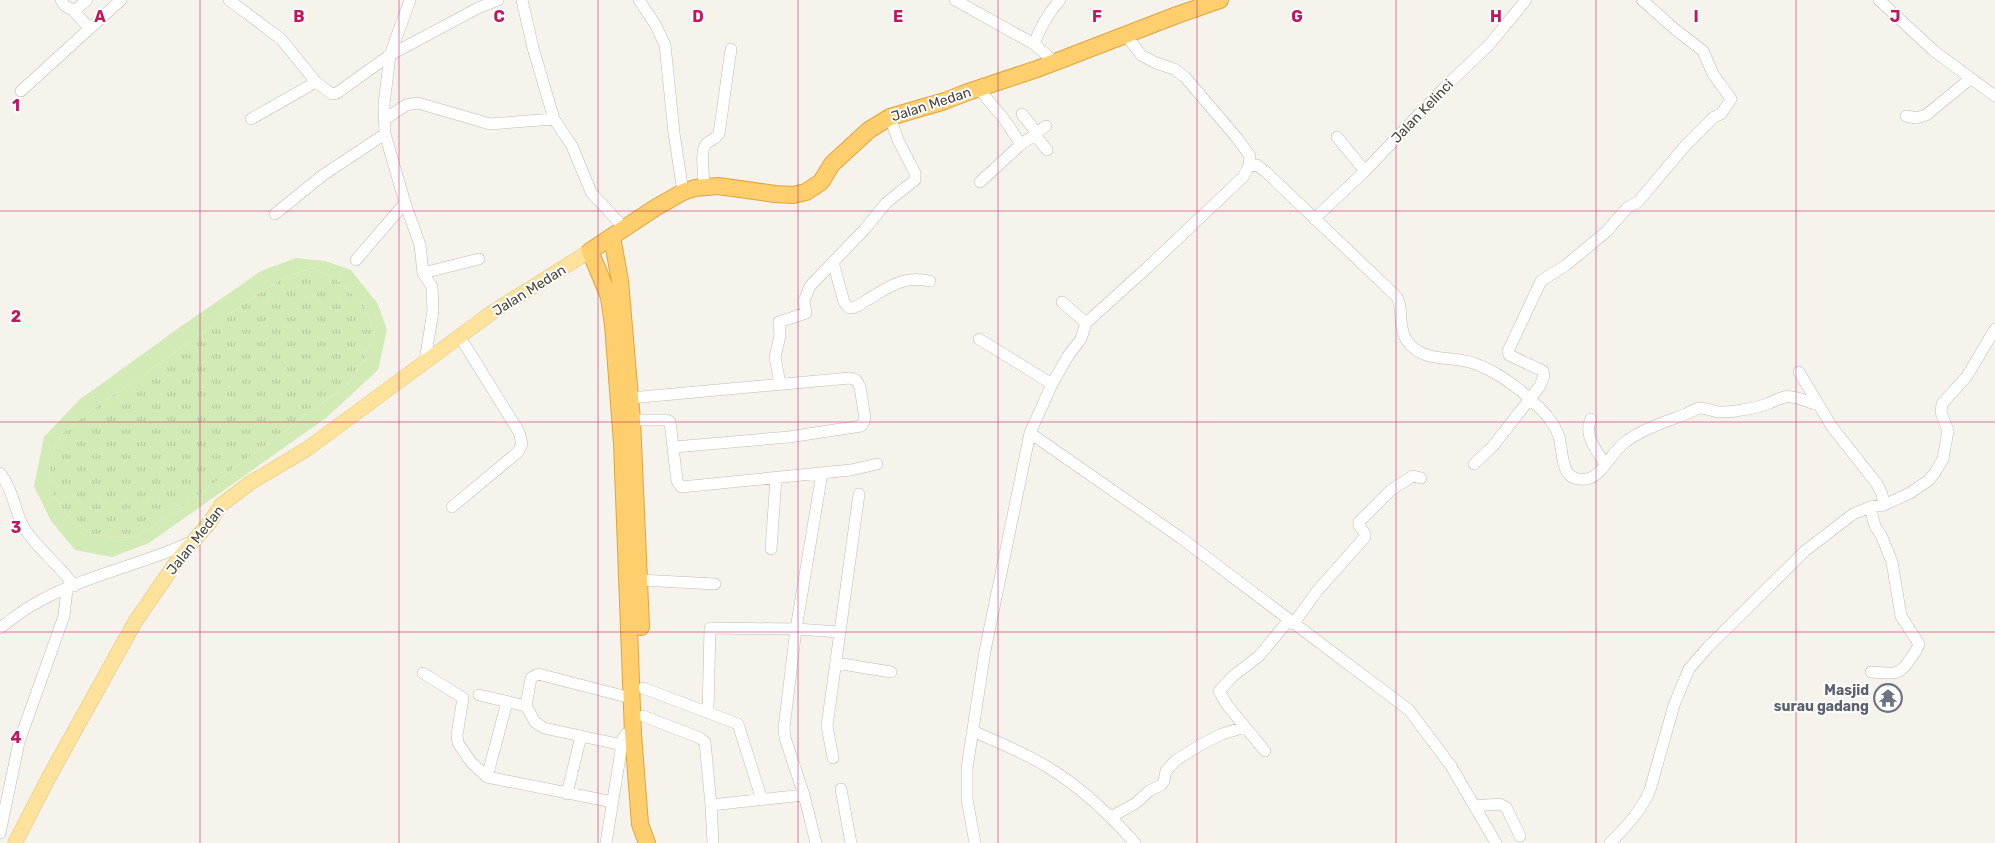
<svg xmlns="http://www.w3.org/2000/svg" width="1995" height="843" viewBox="0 0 1995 843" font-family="Rubik,sans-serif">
<defs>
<pattern id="grass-tufts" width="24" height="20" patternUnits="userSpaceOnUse" patternTransform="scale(1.25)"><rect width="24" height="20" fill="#d2eab5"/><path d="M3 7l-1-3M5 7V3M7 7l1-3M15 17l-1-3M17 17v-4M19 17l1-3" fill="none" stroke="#b6ca9c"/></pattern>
</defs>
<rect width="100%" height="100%" fill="#f6f3ec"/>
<path fill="url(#grass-tufts)" d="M312 268 338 280 363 305 374 331 363 362 348 384 179 509 134 538 93 535 70 519 49 488 50 458 60 436 82 417 262 291 287 276Z"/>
<path fill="#d2eab5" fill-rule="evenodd" d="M296 258 325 261 351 270 378 304 387 330 378 370 326 418 149 543 112 557 75 550 51 521 34 486 44 437 79 400 183 325 261 271ZM312 268 338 280 363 305 374 331 363 362 348 384 179 509 134 538 93 535 70 519 49 488 50 458 60 436 82 417 262 291 287 276Z"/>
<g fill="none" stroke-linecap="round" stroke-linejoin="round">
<defs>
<path id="minor" d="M61 0 65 6 74 11 87 0
M229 0 281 39 316 82 332 94 337 93 390 55 478 8 498 0
M410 0 390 55 384 104 385 134 405 203 420 245 423 273 432 287 433 311 425 361
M522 0 533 48 554 119 572 146 591 192 625 229
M639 0 655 24 665 45 674 133 683 192
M955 0 1034 44 1055 62
M1879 0 1934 51 1995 96
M74 11 89 28
M1034 44C1040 28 1048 13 1060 0
M979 89 1004 119 1020 143 1018 147 980 182
M21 91 121 0
M1022 114 1037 133
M1906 116 1916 118 1926 115 1970 79
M251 119 316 82
M384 120 406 105 418 103 490 124 554 119
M1035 135 1047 150
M1337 137 1365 171
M1019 146 1046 126
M1249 166 1257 165 1266 172 1397 297C1404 310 1397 325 1407 341 1424 364 1451 355 1473 363 1494 370 1517 386 1533 402 1543 410 1554 423 1558 434 1565 451 1557 483 1587 479 1602 476 1612 452 1624 443 1642 429 1665 422 1686 414 1690 412 1695 409 1700 408 1706 408 1713 411 1718 412 1726 412 1734 412 1741 410 1750 409 1759 407 1767 404 1775 401 1783 395 1792 397 1800 398 1809 402 1817 405
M704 186C704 177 700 149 706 144 710 140 715 139 719 134L731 49
M275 214 323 175 385 134
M1314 219 1365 171 1444 88 1489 45 1526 0
M356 260 405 203
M833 262 844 302 849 308C856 308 861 304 867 300 889 287 903 275 930 281
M423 273 479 259
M1062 302 1086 323
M979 339 1052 384
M1799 372 1832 427 1877 484 1882 494 1884 505
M780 384 775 357 780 336 779 322 806 313 804 301 810 286 864 230 886 203 915 180V173L898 140 890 117
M630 398 850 378 856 380 860 387 865 418 864 422 861 426 789 437 674 447
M1591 419C1583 435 1597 451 1605 464
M632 420H667L670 422 677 481 681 487 851 470 877 464
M1030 433 1181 538 1409 710 1451 766 1496 843
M1474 464 1493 446 1540 386 1544 375 1543 371 1509 355 1508 351 1541 281 1566 265 1606 232 1628 207 1638 202 1685 146 1714 117 1721 114 1731 99 1713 74 1703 51 1676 30 1642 0
M0 473C13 489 14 509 23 526 35 547 59 564 74 586
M452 507 518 452 522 444 519 432 460 337
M1870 507 1875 526 1881 535 1892 562 1901 616 1919 644C1917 650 1914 654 1911 658 1898 678 1893 673 1871 672
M771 549 776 478
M640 580 715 584
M1293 624 1318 590 1365 537V534L1359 525V522L1391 490 1413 476 1421 478
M0 628C10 621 20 612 31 606 81 576 139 566 191 542
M836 663 891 672
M423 673 463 698 457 735 458 743 471 762 487 777 613 802
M643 688 738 724 762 800
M479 695 526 706
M708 712 710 628 796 629 839 632
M643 716 700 738 705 742 711 805 713 843
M973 731C999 743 1026 753 1049 768 1082 788 1110 815 1135 843
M622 745 544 728 535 722 526 706 531 678 538 674 631 698
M1265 751 1227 705 1219 691 1233 676 1259 656 1288 621
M833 758 827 726 859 494
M487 777 507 702
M841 789 851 843
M567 794 581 736
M711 805 804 795
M1475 806 1499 804 1506 807 1520 836
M1111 817 1136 803 1149 791 1161 785 1164 781 1166 771 1176 760 1202 744 1222 734 1245 727
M0 833 19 742 64 616 67 589
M606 843 623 738 626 734H633
M816 843 804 795 785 738 784 728 796 629 822 473
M975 843 967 799V768L985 651 1030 433 1052 384 1068 356 1081 339 1086 323 1148 267 1243 177 1249 166 1250 156 1237 138 1185 77 1174 69 1156 63 1141 55 1126 35
M1610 843C1626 827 1641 811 1650 790L1674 705 1689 669 1708 647 1805 551 1853 514 1870 507 1884 505 1910 493 1929 480 1934 474 1943 459 1948 431 1941 412 1942 404 1967 376 1995 329"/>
<path id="major" d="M15 843 49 777 135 622 179 558 210 522 221 505 250 483 307 449 494 311 590 251"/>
<path id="highway" d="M612 237 620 281 632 420 641 627
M647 843 640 824 633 734 622 443 613 325 609 297 590 251 655 208 683 192 695 188 718 186 775 194 793 195 806 192 821 182 832 164 869 130 890 117 945 101 965 93 1037 69 1177 15 1220 0"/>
</defs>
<use href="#minor" stroke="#c2bbae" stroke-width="12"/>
<use href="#major" stroke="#e6c16a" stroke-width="15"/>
<use href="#highway" stroke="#e0a43c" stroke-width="18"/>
<use href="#minor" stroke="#fff" stroke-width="11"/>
<use href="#major" stroke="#ffe39c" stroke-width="14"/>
<use href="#highway" stroke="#ffcf6e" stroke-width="16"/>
</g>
<path fill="none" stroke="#c2185b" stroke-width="1" stroke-opacity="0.55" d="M200 0V843M399 0V843M598 0V843M798 0V843M998 0V843M1197 0V843M1396 0V843M1596 0V843M1796 0V843M0 211H1995M0 422H1995M0 632H1995"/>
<defs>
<symbol id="temple-ring" viewBox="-11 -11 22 22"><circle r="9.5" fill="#fff" stroke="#6b7280" stroke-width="1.5"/><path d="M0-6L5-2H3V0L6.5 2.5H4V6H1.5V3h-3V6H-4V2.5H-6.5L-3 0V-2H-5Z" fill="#6b7280"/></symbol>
</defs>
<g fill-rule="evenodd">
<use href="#temple-ring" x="1872" y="682" width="32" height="32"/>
</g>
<g text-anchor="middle" stroke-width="4" stroke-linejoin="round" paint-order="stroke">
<g font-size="14" fill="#4b4439" stroke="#fff">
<text transform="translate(931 104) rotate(-18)" y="5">Jalan Medan</text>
<text transform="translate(1422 111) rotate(-46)" y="5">Jalan Kelinci</text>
<text transform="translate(529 290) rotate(-32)" y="5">Jalan Medan</text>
<text transform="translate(195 540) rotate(-52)" y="5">Jalan Medan</text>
</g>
<g font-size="14" font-weight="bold" fill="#5b616d" stroke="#fff" text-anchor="end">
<text x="1869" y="695">Masjid<tspan x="1869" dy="16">surau gadang</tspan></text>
</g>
</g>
<g font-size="16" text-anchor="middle" font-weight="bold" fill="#c2185b" stroke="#fff" stroke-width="4" stroke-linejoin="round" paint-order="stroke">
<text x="100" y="22">A</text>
<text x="299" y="22">B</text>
<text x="499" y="22">C</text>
<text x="698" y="22">D</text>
<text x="898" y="22">E</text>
<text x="1097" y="22">F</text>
<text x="1297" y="22">G</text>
<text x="1496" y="22">H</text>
<text x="1696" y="22">I</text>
<text x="1895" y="22">J</text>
<text x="16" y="111">1</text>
<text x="16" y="322">2</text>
<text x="16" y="533">3</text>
<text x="16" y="743">4</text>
</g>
</svg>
